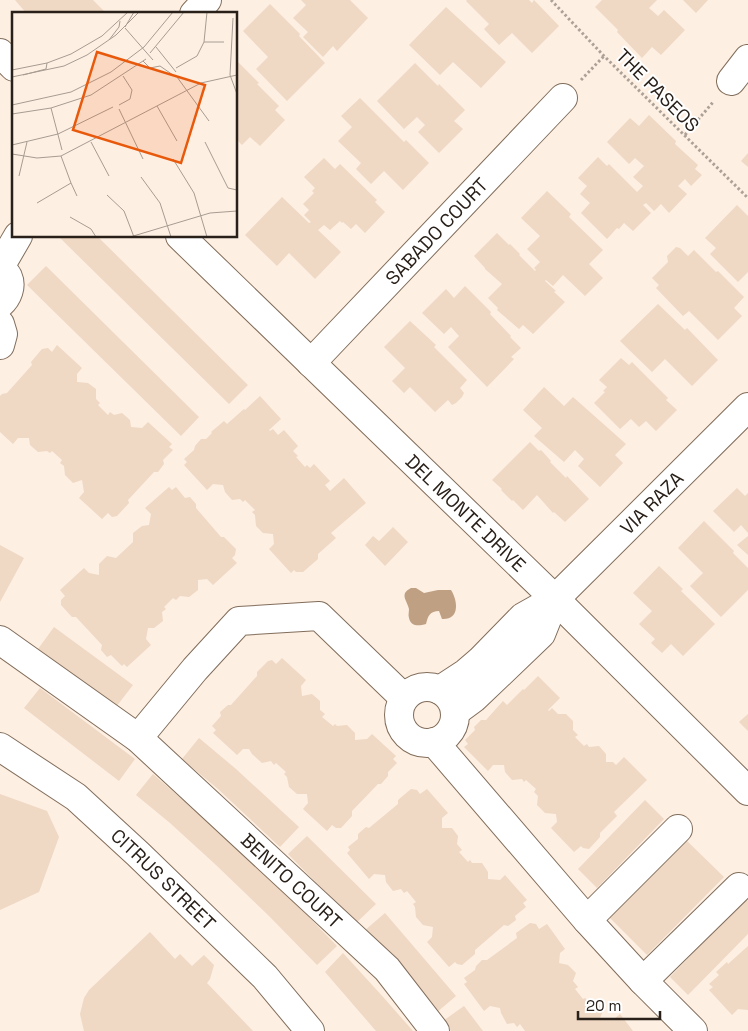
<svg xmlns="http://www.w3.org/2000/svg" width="748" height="1031" viewBox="0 0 748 1031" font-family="'Space Grotesk',sans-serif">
<rect width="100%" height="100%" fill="#fdefe2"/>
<path fill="#bfa083" d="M411 588H416L424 593 438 590H451C458 601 460 620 442 619L439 611C430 611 428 616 426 624 419 626 411 627 409 618 408 615 409 612 409 609 407 600 399 594 411 588Z"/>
<path fill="#efd8c4" d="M15 0H93L107 14H27Z
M301 0H350L368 18 337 51 333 46 323 57 303 37 308 32 293 18 306 5Z
M467 0H529L532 3 534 0 559 26 532 53 512 33 499 45 484 29 489 24 466 1Z
M602 0H657L649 8 658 16 664 10 685 30 661 55 652 47 642 58 617 32 618 30 595 7Z
M683 0H708L696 13Z
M270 4 300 34 299 36 325 63 287 101 256 69 268 57 243 31Z
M446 7 506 62 481 88 453 62 440 75 409 45Z
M236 60 259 83 257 84 279 106 275 110 285 120 260 146 250 137 242 145 236 139Z
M415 63 438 86 439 84 465 110 454 121 463 129 439 153 418 132 425 125 417 117 404 129 377 101Z
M360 98 404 142 406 140 429 163 403 190 384 171 371 184 356 169 361 163 338 141 352 127 341 116Z
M649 115 676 141 675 144 698 165 695 169 702 175 691 186 685 179 678 186 687 194 669 213 661 204 654 211 646 203 643 205 651 213 633 231 624 223 619 229 617 228 607 239 581 213 590 203 580 194 587 186 578 178 598 157 607 166 609 164 637 192 643 186 633 177 644 166 635 158 629 164 607 142 630 118 639 126Z
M748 153V167L741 161Z
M324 158 335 169 340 164 377 200 375 202 385 212 365 233 356 224 351 229 343 222 342 223 340 221 330 230 324 225 318 230 341 252 315 279 289 253 277 266 245 235 282 197 309 223 311 222 304 215 309 210 303 204 314 193 312 191 315 188 304 177Z
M547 191 571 214 569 217 603 250 589 264 603 278 585 296 563 275 553 286 546 280 545 281 556 291 554 292 565 302 533 334 523 325 519 329 497 310 498 308 488 298 502 284 485 269V268L474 256 497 233 509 245 510 244 520 254 519 255 535 271 536 270 534 268 540 262 527 249 540 236 521 218Z
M737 205 748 216V272L738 282 710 254 716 248 705 238Z
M58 236H97L248 385 229 404Z
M676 247 680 248 688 256 694 250 716 272 718 271 744 297 734 308 742 316 718 340 689 311 683 316 656 288 659 285 652 278 668 262 667 256Z
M46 266 199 417 181 436 27 285Z
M465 286 491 312 490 314 511 336 510 337 521 348 511 357 514 359 487 387 448 347 459 336 451 327 444 334 422 313 446 289 454 298Z
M658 304 685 330 687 328 718 360 692 386 665 359 652 372 620 341Z
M410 321 436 345 434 347 467 380 460 388 464 393 462 397 456 403 452 405 448 400 435 412 410 387 404 393 392 381 405 368 384 347Z
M57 345 82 368 77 374V382L88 383 96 389V399L100 403 98 405 108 415 110 412 114 415 122 413 130 420 131 427 142 428 148 422 172 444 169 447 173 450 163 460 164 464 158 472H154L128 500 129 503 117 516 112 517 108 513 102 519 79 498 84 492 82 480 73 483 65 475 64 466 60 463 62 460 52 451 50 453 47 451 38 452 30 445 29 438H18L13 444 0 432V396L2 394 7 393 32 365 31 362 42 349 48 348 52 352Z
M621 358 629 365 632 362 668 398 666 400 677 410 656 431 646 421 639 427 631 419 620 429 594 403 605 392 603 391 607 387 599 380Z
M544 387 564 406 573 397 626 444 615 455 623 463 600 487 578 466 584 459 575 450 564 462 534 436 542 428 523 410Z
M260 396 281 419 269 430 270 431 273 429 278 435 284 430 298 446 293 451 298 456 296 457 305 467 307 465 310 468 314 464 330 481 325 485 330 491 344 478 366 503 331 533 336 538 318 554V559L303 572H296L294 570 291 573 269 549 274 544 273 534 263 533 256 526 255 515 252 512 255 510 245 500 243 502 240 499 232 500 225 492 223 485 213 484 207 490 184 465 187 462 184 459 194 450 195 446 201 439H206L212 433 211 432 224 421 227 424 244 409 245 410Z
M530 442 539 451 541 450 551 461 550 462 566 478 567 476 589 499 565 522 554 512 553 513 537 495 523 510 513 500 512 501 501 490 502 489 492 480Z
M169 487 172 490 176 487 185 498 190 497 196 504V508L221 537H224L236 549 235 555 232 558 237 563 213 585 207 579 198 580V590L189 597 180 596 176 600 173 598 164 607 166 609 162 612 163 621 154 628H148L146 639 151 645 127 667 124 664 122 666 111 655 107 657 101 650 102 645 76 617H72L61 605V600L65 596 60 590 84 568 89 573 99 575V564L107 556 116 558 133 542V533L142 526 149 525 151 514 145 508Z
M737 488 745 496 748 493V533L741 525 734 532 713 511Z
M704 521 734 551 733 553 748 568V590L721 617 690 586 703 573 678 548Z
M393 527 408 542 385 566 365 545 373 536 379 541Z
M748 536V555L737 545Z
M0 545 24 558 0 602Z
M659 566 683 589 681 591 715 624 683 656 671 644 662 653 651 643 655 639 639 624 652 611 633 593Z
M54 627 133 685 116 707 38 649Z
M282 658 306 680 301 686 302 696 312 694 320 701V710L325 714 322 717 333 726 335 724 337 726 347 725 355 733V740L367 739 372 734 396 756 393 759 397 763 388 772V776L381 784H378L352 811V816L341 828H336L332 825 327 831 303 809 308 803 307 794H297L289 787 287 777 284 774 286 772 276 763 274 765 271 761 262 763 252 754 249 749H243L237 755 213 733 216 730 212 726 221 716 220 712 228 705H231L257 676V672L268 661 272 660 276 664Z
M538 676 560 698 548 710 549 711 552 708 558 714H566L573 721V730L578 735 575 737 584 746 587 744 589 747 599 746 606 754V762H613L616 765 624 757 647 780 614 812 617 816 600 833V837L589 849 583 848 581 846 574 852 551 828 557 822 556 814 545 813 537 805 538 796 534 792 536 789 526 780 524 782 522 779 512 780 505 772 504 765H493L488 771 464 747 468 744 465 740 475 730 474 727 481 720H486L503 701 507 705 523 689 524 690Z
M40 688 135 759 119 781 24 708Z
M748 714V731L739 722Z
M199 738 236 769 299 827 280 847 218 789 182 759Z
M153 774 234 845 289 897 337 946 317 965 269 916 216 865 170 823 136 795Z
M411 789 417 790 420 794 427 789 448 813 442 818V828H452L458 836 457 844 462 850 459 852 468 862 470 860 472 863H482L488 872V879L500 880 505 875 527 900 523 903 526 907 515 916 516 920 508 926 504 925 475 950V954L462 965 457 964 455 962 449 967 427 942 432 937 433 927 423 925 416 917 415 907 413 904 416 902 407 891 404 893 401 889 393 891 386 882 385 875 374 874 369 879 347 853 350 850 348 847 358 839V834L366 827 369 828 398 804V800Z
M0 794 47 811 59 837 39 892 0 910Z
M645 800 664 819 597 888 578 869Z
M307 836 376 904 356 923 288 854Z
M685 839 724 877 647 955 609 917Z
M746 899 748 901V934L688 995 670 977Z
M385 913 456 996 436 1013 364 931Z
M530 923 536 924 539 929 547 924 565 949 560 953 559 963 568 965 576 973 573 981 578 987 575 989 583 999 585 998 587 1000 597 1002 603 1011 600 1018 614 1019 620 1014 633 1031H525L520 1024 517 1027 514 1023 507 1024 501 1013 500 1008 490 1006 484 1011 464 984 467 982 464 978 475 970 476 966 482 960H487L517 938 516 933Z
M150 932 175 959 180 954 192 966 204 955 214 965 210 979 207 983 253 1031H84L80 1014 84 998 89 990Z
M748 946V1010L738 1009 732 1015 709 990 713 987 709 984 719 975 716 972 727 962 728 964Z
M343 953 384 998 413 1031H376L325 972Z
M464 1006 483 1031H451L443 1021Z"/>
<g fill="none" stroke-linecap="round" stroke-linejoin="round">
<defs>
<g id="minor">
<path d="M194 14 207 0"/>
<path d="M0 53 14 67"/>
<path d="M731 81 748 59"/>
<path id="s1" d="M180 236 555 599 748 791"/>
<path d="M0 267C2 269 6 273 8 277 12 286 8 297 0 304"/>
<path d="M0 267 18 236"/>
<path d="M0 324 3 334 0 345"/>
<path id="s2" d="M311 363 563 98"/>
<path id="s3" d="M0 640 138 738 387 969 435 1031"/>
<circle cx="427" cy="715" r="28"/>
<path id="s4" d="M440 690 466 673 480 661 523 617 555 599 748 407"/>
<path d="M455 712 474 698 541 634 555 599"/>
<path d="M138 738 195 669 239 621 319 616 404 698"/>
<path d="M434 742 587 920 643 981 693 1031"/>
<path id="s5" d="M0 747 76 797 138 854 265 977 310 1031"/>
<path d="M587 920 678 829"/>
<path d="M643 981 739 887"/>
</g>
</defs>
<use href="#minor" stroke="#816d5b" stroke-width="30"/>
<path stroke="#ada197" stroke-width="3" stroke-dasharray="2.5 2.5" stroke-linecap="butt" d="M551 0 604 56 748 198
M581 80 604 56
M685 135 714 101"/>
<use href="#minor" stroke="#fff" stroke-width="28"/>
</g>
<g text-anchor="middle" stroke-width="4" stroke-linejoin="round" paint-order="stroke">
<g font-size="19" fill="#292019" stroke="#fff">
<text transform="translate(658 90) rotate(45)" y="7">THE PASEOS</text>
<text dy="7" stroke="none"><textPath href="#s2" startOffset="182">SABADO COURT</textPath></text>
<text dy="7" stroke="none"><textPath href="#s4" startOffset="284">VIA RAZA</textPath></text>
<text dy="7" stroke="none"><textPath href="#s1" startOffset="398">DEL MONTE DRIVE</textPath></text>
<text dy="7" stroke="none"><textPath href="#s5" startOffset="211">CITRUS STREET</textPath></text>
<text dy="7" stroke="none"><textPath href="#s3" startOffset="379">BENITO COURT</textPath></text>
</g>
</g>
<g transform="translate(12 12)">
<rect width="225" height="225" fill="#fdefe2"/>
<path fill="none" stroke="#a89c92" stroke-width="1" d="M221 6 218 63 225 82M113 15 122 0M113 16 141 48M97 28 107 15 108 9M192 30H212M144 35 164 60M138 41 172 0M131 49 138 56 148 54 161 63M164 56 185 44 192 30 195 0M0 58 35 51 59 42 90 24 116 0M11 63 34 57 35 51M0 65 52 54 75 43 104 23 127 0M165 65 197 109M0 93 59 80 99 60 132 35 161 0M107 93 118 87 120 78 111 64M145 94 165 129M39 96 50 138M107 97 131 147M0 102 39 96 79 83 134 47M79 130 97 164M193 130 216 176 225 178M0 133 46 122 101 95M0 142 25 146 49 144 189 71 225 63M49 144 59 171M161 147 182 181 195 225M7 164 15 130M129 165 148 191 159 225M95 183 112 199 122 225M25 191 59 171 65 184M58 205 79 217 84 225M118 225 198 201 225 199"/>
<path fill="#e8590c" fill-opacity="0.15" stroke="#e8590c" stroke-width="2.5" d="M85 40 193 73 169 151 61 118Z"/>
<rect width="225" height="225" fill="none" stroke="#292019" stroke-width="2.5"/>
</g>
<path d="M578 1011v8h82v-8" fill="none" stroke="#292019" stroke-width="2.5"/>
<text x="586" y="1011" font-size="15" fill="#292019" stroke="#ffffff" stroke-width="4" paint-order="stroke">20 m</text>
</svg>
